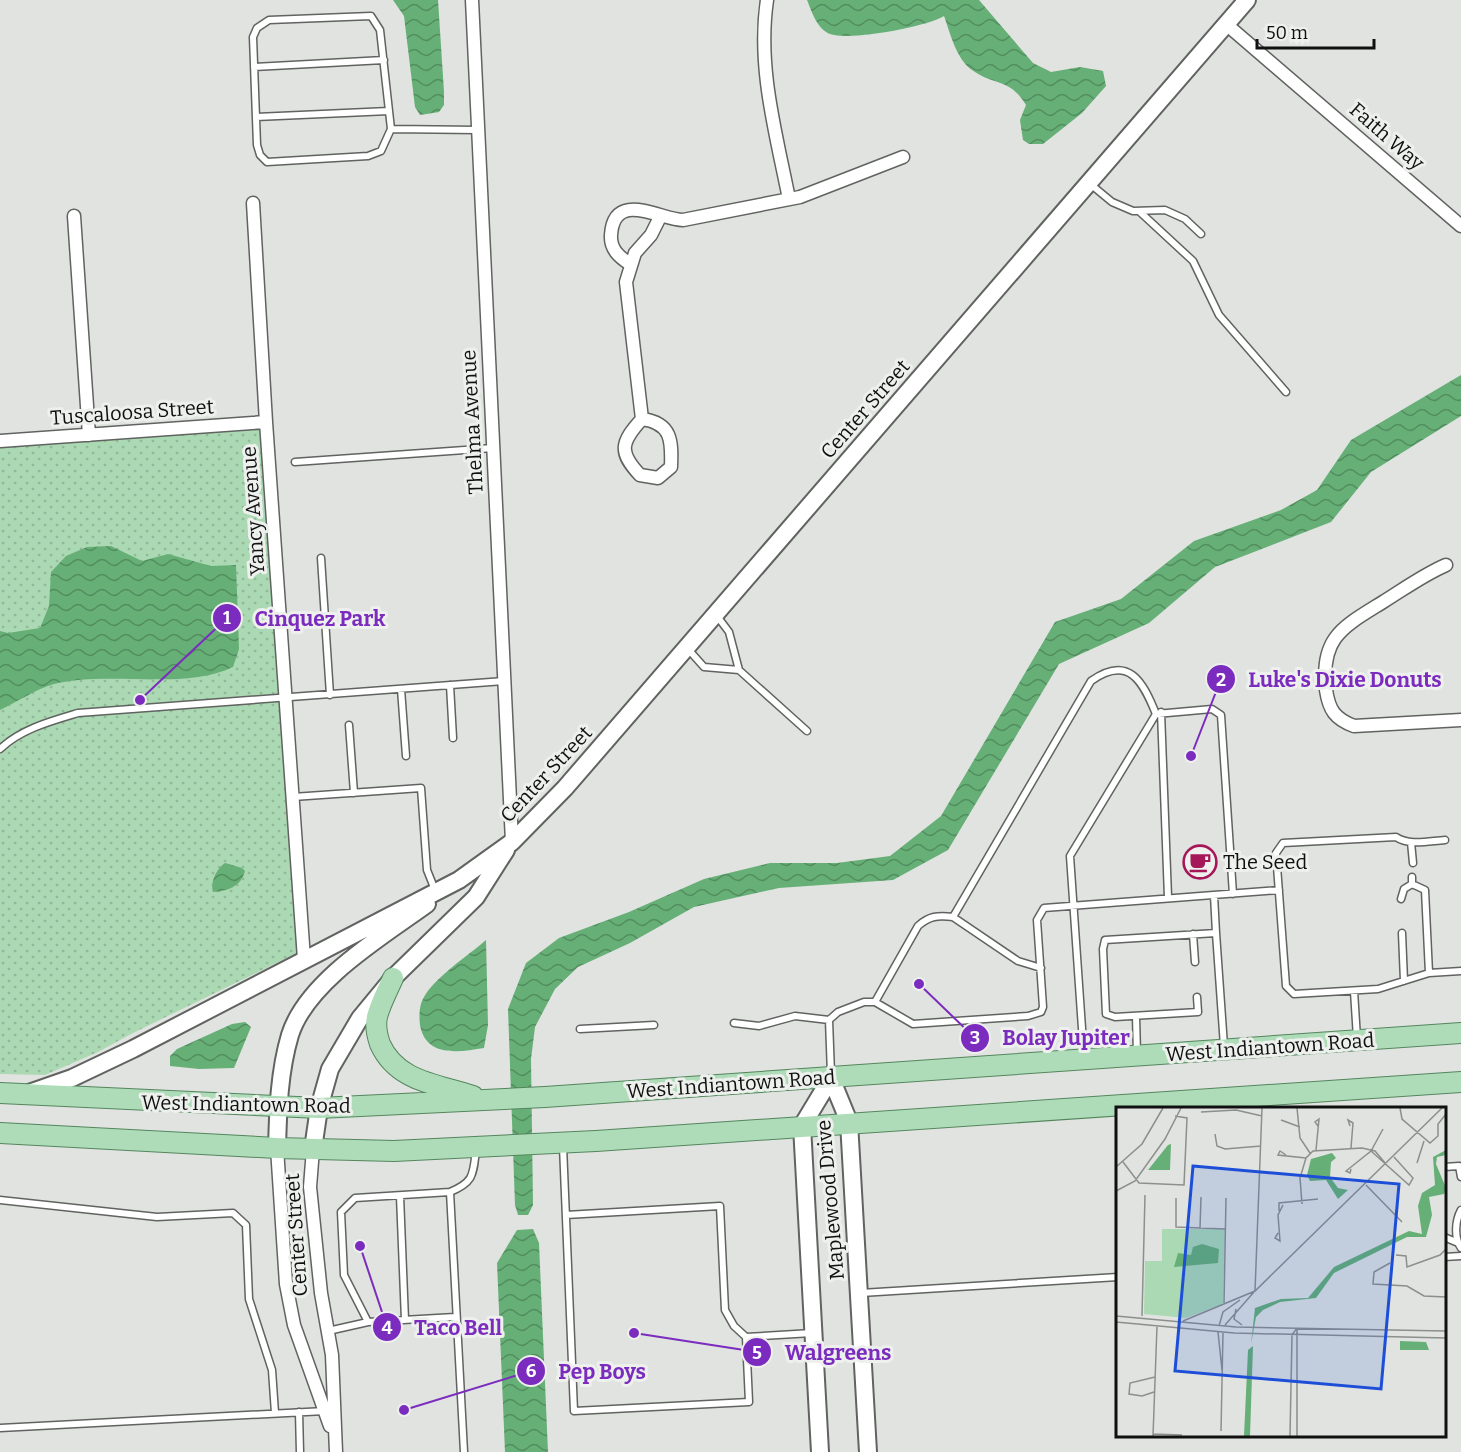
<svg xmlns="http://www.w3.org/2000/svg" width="1461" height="1452" viewBox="0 0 1461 1452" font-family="Bitter,serif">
<defs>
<pattern id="park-dots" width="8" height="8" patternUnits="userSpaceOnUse" patternTransform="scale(1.5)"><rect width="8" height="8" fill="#abd9b3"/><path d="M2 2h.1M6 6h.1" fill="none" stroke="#92b999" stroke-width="1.8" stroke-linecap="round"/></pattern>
<pattern id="water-waves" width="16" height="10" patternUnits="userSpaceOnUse" patternTransform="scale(1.5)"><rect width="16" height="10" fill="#66af76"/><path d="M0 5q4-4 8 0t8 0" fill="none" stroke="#528d5f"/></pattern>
</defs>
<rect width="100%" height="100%" fill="#e0e3e0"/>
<path fill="url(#park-dots)" d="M261 427 297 953 131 1034 98 1052 45 1075 0 1074V447Z"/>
<path fill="url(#water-waves)" d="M393 0H438L444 92V105L439 112 420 115 415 107 404 16Z
M807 0H979L1033 63 1051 72 1080 67 1103 71 1106 86 1082 113 1043 144H1029L1023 140 1020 120 1026 105C1010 78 994 86 972 70 956 59 950 32 944 16 926 27 850 41 830 34 817 29 812 12 807 0Z
M1461 375V416L1371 472 1331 522 1215 567 1149 623 1059 664 948 850 893 880 779 888 694 907 630 943 578 967 555 989 535 1027 531 1059 533 1205 528 1215H518L515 1205 508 1009 526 963 559 938 629 912 704 879 770 863H837L890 856 941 816 1055 622 1121 599 1194 541 1281 510 1317 490 1351 440Z
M111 546 142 561 168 554 211 566 236 565 239 649 233 667C184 691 109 670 54 684 36 689 17 702 0 710V631L8 633 40 628 49 606 51 572 66 556 87 547Z
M225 863 242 868 245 871C241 887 227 891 213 892 210 883 216 869 225 863Z
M486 940 488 1025 484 1048C459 1052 426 1058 420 1025 419 1016 419 1005 424 997 435 977 468 956 486 940Z
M245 1022 251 1027 234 1068 199 1069 170 1066V1056L177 1049 232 1024Z
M533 1229 539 1243 548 1452H505L497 1263 517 1230Z"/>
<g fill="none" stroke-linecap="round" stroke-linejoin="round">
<defs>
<path id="service" d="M254 67 384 60
M256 117 389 111
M391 129 380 30 371 16 269 20 257 28 253 37 257 145 260 155 267 162 368 156 381 151 391 129 478 130
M1089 183 1112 202 1133 211 1165 210 1185 219 1201 234
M1140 212 1193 261 1219 315 1286 392
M295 462 493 448
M321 558 330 695
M717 616 729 632 739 670
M687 648 704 667 739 670 807 731
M450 685 453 738
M401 689 406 756
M1161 712 1168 897
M349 725 354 793
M0 749C21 729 51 721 78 713L504 681
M293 797 421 788 427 870 435 890
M1445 840C1429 841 1409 846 1396 837L1283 843 1276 853 1286 986 1294 994 1378 989 1429 973 1461 971
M1411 842 1413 863
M1412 877V884L1425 890 1429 973
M1214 895 1216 933
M1401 899 1404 889 1412 884
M1402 933 1404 981
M1193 934 1195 962
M1041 968 1018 961 953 917 1091 681C1129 654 1143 682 1156 714
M1354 991 1357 1038
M1197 997 1198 1012 1115 1017 1106 1014 1103 949 1105 940 1216 933 1224 1046
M875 1002 918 926C929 916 938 915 953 917
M1136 1016 1137 1054
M734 1023 759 1026 795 1016 829 1020
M580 1029 654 1025
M1084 1057 1070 856 1156 714 1212 709 1221 715 1233 894
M831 1074 829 1020 838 1012 864 1002H875L913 1024 1028 1016 1041 1012 1043 1007 1037 920 1044 908 1279 890
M563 1146 574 1411 749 1402 746 1337 734 1326 725 1310 720 1206 566 1215
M1444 1167 1459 1166 1461 1177
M400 1196 405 1320
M0 1200 157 1217 233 1213 246 1225 249 1299 272 1370 275 1413
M1461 1210C1455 1221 1454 1238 1461 1248
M1444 1237 1456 1242
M1444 1257 1461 1256
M861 1293 1118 1277
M368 1322 344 1275 341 1212 355 1198 450 1192
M328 1331 368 1322 455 1317
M746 1337 812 1333
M299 1412 300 1452
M0 1428 325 1411
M464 1452 450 1192C474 1182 473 1175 476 1150"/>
<path id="minor" d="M472 0 512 842
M767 0C757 67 776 133 789 199
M1226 24 1461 226
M253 203 266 422 304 959
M74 216 89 435
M630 264C619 257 610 249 611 235 614 189 661 220 683 220L800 197 903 157
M642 419C621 442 618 452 640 475L658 478 671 467C672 441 672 423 642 419L626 282 635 253 651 235 660 217
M0 441 266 422
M1446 565C1423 575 1404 589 1383 602 1343 627 1320 637 1326 690 1329 710 1335 719 1354 726L1461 720
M277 1148 286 1284 294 1325 330 1426
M313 1149 310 1187 321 1293 332 1355 336 1452"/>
<path id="tertiary" d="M831 1078 849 1122 868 1452
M29 1093 72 1078 133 1049 459 880 512 842 565 788 1247 0
M277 1148C278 1111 279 1072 290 1035 307 981 383 936 427 904
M313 1149 319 1108 330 1069 360 1018 393 978 476 897 506 850
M820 1452 802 1126 831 1078"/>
<path id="primary" d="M393 978C388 990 380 1004 377 1017 375 1026 377 1035 380 1044 397 1082 437 1084 473 1096
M0 1093 319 1108 545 1097 1461 1033
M0 1133 277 1148 394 1151 596 1141 1461 1082"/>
</defs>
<use href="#service" stroke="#606360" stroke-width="9"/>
<use href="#minor" stroke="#606360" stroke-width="15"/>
<use href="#tertiary" stroke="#606360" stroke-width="20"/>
<use href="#primary" stroke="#54865e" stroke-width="22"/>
<use href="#service" stroke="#fff" stroke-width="6"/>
<use href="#minor" stroke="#fff" stroke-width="12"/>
<use href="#tertiary" stroke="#fff" stroke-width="16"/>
<use href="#primary" stroke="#afdcb8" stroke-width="20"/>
</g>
<defs>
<symbol id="cafe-ring" viewBox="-11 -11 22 22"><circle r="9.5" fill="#edf0ed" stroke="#a51759" stroke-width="1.5"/><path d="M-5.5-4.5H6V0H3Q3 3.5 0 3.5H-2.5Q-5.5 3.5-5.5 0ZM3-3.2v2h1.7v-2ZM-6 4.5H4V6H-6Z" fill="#a51759"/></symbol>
</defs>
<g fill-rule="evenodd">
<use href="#cafe-ring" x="1181" y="843" width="38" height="38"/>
</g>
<g text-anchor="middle" stroke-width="6" stroke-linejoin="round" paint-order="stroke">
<g font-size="20" fill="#0f100f" stroke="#edf0ed">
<text transform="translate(1387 136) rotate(41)" y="7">Faith Way</text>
<text transform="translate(865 409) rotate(-49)" y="7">Center Street</text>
<text transform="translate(132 412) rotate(-4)" y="7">Tuscaloosa Street</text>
<text transform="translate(472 422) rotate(-93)" y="7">Thelma Avenue</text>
<text transform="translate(253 511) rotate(-94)" y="7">Yancy Avenue</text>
<text transform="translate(546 774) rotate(-47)" y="7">Center Street</text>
<text transform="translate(1270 1047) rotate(-4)" y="7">West Indiantown Road</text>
<text transform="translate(731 1084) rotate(-4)" y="7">West Indiantown Road</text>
<text transform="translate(246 1104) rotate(1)" y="7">West Indiantown Road</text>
<text transform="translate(830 1200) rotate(-95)" y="7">Maplewood Drive</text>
<text transform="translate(296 1235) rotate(-94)" y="7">Center Street</text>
</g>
<g font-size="20" fill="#0f100f" stroke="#edf0ed" text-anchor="start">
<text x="1223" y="869">The Seed</text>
</g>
</g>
<g transform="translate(1116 1107)">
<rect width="330" height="330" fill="#e0e3e0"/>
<path d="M46 122H109L107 197 70 211 28 207 29 154H46Z" fill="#abd9b3"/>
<path d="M55 37 54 63H32L52 38ZM330 43V48L321 50 320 57 330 81 328 87 313 90 316 108 310 130H291L218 166 200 191 164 195 147 203 140 210 135 237 139 201 165 192 192 191 218 160 293 124 306 127 302 99 306 86 319 78 317 50ZM216 46 220 51 215 55 214 70 222 81 232 83 222 92 210 73 194 74 191 68 195 52ZM86 137 103 142 102 156 58 160 62 146 75 148 77 140ZM284 234 310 235 313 243H284ZM137 239 134 329H128L132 243Z" fill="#66af76"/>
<path fill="none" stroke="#8c8f8c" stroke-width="1.5" d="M181 1 184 31 194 46M284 1 286 12 314 36 322 29V17L330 7M85 5 120 3 146 9M165 13 184 20M234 19 232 13 237 16 235 41M99 27 101 39 109 42 145 39M200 43 203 12 199 15 202 19M255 44 293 78 297 71 278 50M170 48 164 44 162 48 190 51M7 55 23 76 68 78 71 11 59 9M301 56 308 34M0 60 26 37 47 1M235 62 234 66 230 64 255 44 267 22M250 78 286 115M0 84 19 74 49 32 65 1M60 91V120L109 122M186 97 184 71 190 51 197 44 246 41 259 44 270 57M163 104V96L202 92M84 121 85 90M162 126 159 131 164 134 162 108 167 98M280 148 290 149 291 160 324 148 330 142M274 156 258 165 257 177 291 179 308 189 330 190M139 184 146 1M108 197 110 91M120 202 118 212 126 218M0 209 120 220 330 224M26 209 29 88M67 214 139 184 326 1M0 215 118 226 330 231M109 218 138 185M103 219 107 205 124 193M181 221V329M102 225 106 263M38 285 26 289 13 287 14 276 39 270M105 324 107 225M37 327 66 328M37 329 41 219M174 329 176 228 181 221"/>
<path fill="#1d4ed8" fill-opacity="0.15" stroke="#1d4ed8" stroke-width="3" d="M77 59 283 77 265 282 59 264Z"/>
<rect width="330" height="330" fill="none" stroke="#0f100f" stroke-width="3"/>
</g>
<path fill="none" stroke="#7b2cbf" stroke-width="2" d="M140 700L227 618M1191 756L1221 679M919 984L975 1038M360 1246L387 1327M634 1333L757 1352M404 1410L531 1371"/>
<g fill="#7b2cbf" stroke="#edf0ed" stroke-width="2">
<circle cx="140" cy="700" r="6"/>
<circle cx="1191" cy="756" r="6"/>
<circle cx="919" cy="984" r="6"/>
<circle cx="360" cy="1246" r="6"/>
<circle cx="634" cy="1333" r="6"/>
<circle cx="404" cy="1410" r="6"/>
<circle cx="227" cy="618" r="15"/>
<circle cx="1221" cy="679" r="15"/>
<circle cx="975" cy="1038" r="15"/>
<circle cx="387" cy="1327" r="15"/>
<circle cx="757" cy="1352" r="15"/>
<circle cx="531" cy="1371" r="15"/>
</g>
<g font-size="18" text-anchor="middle" font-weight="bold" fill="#fff">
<text x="227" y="624">1</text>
<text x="1221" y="686">2</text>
<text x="975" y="1044">3</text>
<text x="387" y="1334">4</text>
<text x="757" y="1359">5</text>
<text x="531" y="1377">6</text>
</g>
<g font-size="21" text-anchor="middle" font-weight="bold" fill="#7b2cbf" stroke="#edf0ed" stroke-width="6" stroke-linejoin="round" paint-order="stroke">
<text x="320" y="626">Cinquez Park</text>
<text x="1345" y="687">Luke's Dixie Donuts</text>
<text x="1066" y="1045">Bolay Jupiter</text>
<text x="458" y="1335">Taco Bell</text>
<text x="838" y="1360">Walgreens</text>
<text x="602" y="1379">Pep Boys</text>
</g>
<path d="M1257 39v9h117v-9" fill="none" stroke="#0f100f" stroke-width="3"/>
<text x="1266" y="39" font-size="18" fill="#0f100f" stroke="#edf0ed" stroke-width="4.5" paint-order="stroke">50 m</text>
</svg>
